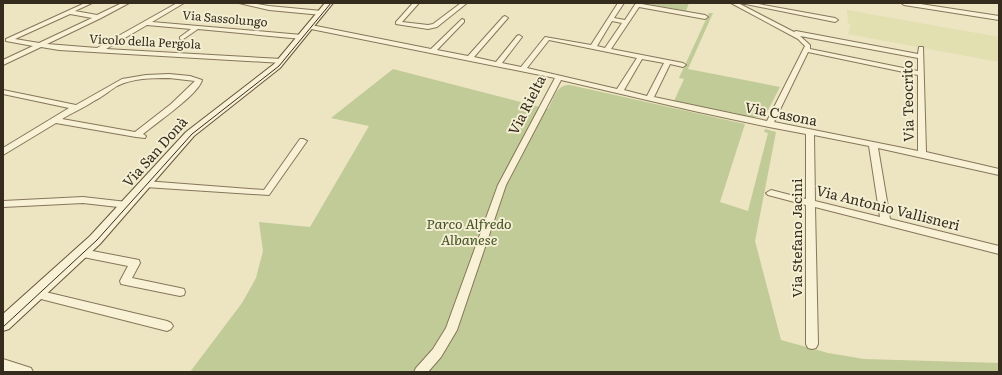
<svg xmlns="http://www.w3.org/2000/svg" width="1002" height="375" viewBox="0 0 1002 375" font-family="Literata,serif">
<rect width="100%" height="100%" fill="#ede4c2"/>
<path fill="#e2dfb0" d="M847 10 999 37V62L848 34 851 24 848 23Z"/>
<path fill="#c0cb97" d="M643 3H689L686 11Z
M709 13H713L688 69 780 87 767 112 762 117H747L674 101 684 79 679 78Z
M393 69 548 109C554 99 556 84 570 85L745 124 720 202 748 211 768 133 764 132 765 129 776 132 755 241 781 340 828 353 864 359 999 363V372H190L242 303 256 278 263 251 259 222 310 227 369 126 331 118Z"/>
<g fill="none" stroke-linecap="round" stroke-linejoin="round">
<defs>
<path id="street" d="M85 3H92L75 11 97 15 122 3H129L101 18 47 44 97 48 177 3H184L152 22 302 35 305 37 302 39 198 29 182 40 180 39V37L191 29 147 25 106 49 282 59 285 61 282 63 59 50 41 47 3 65V60L33 46 6 41V39ZM70 14 92 18 39 43 15 39Z
M239 3H251L269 6 322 11 325 13 322 15 269 10Z
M413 3H419L402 22 428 25 433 24 461 3H467L437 27 428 29 396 24V22Z
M618 3H624L614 18 625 20 636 3 705 15 708 17 705 19 639 7 611 49 683 63 686 65 683 67 670 64 654 97 767 121 805 46 798 39 731 3H738L794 32 796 31 918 54 919 47H923L926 152 999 169V175L878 148 890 219 999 246V254L815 207 818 344 816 348 812 349 808 348 806 344V205L768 195 766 193 771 190 806 199V134L769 127 694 111 561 80 506 185 457 330 441 357 428 372H414L416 368 433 349 446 328 498 185 555 78 311 29 308 27 311 25 431 49 462 19 464 20V22L437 50 468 56 503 17 505 16 508 18 507 19 474 57 496 62 517 36 519 35 522 37 502 63 521 67 545 37 591 45ZM612 21 622 23 605 48 597 46ZM800 36 918 58V71L810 49V45ZM549 40 637 58 617 89 527 68ZM808 52 918 75V151L774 122ZM642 59 664 63 647 96 624 90ZM814 135 869 146 880 217 815 201Z
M741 3H753L835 18 838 20 835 22Z
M901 3H914L999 16V20L904 5Z
M169 74 190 76 202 80C199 94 155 124 143 134L146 136 145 138 136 137 56 123 3 155V148L69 108 3 94V90L76 105 122 79 146 75ZM169 78 195 81 171 104 135 132 62 119C73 112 84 108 94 101 102 97 109 91 117 86 133 78 152 78 169 78Z
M300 139H303L307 141 269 195 145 187 141 184 145 181 264 190Z
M83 197 127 202 132 205 127 208 83 203 3 207V201Z
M82 249 139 260 140 263 132 278 180 288 184 289 185 292 184 295 180 296 121 284 120 281 128 266 78 256 77 253 78 250Z
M37 290 167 321 171 323 173 326 171 329 167 331 37 298 33 297 31 294 33 291Z
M3 359 31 368 33 372H8L3 371Z"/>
<path id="secondary" d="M325 3H333L280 68 194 136 100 244 9 329 3 331V314L90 236 186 132 274 64Z"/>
</defs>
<use href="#street" stroke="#86765a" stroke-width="2"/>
<use href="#secondary" stroke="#68573d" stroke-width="2"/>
<use href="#street" fill="#f8f1d5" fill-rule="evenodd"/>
<use href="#secondary" fill="#f8f1d5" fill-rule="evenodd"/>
<path stroke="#362c1e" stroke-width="1" d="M3 327 97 240 192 134 279 66 331 3"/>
</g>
<g text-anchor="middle" stroke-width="4" stroke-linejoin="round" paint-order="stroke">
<g font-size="12" fill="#362c1e" stroke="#f4eed2">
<text transform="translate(225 19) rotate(5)" y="4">Via Sassolungo</text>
<text transform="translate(145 42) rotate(3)" y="4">Vicolo della Pergola</text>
</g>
<g font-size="14" fill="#362c1e" stroke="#f4eed2">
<text transform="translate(908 101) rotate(-91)" y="5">Via Teocrito</text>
<text transform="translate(527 105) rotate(-63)" y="5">Via Rielta</text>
<text transform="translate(781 114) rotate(11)" y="5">Via Casona</text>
<text transform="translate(155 152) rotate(-48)" y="5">Via San Donà</text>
<text transform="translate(888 208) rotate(14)" y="5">Via Antonio Vallisneri</text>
<text transform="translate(797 238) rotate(-90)" y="5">Via Stefano Jacini</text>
</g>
<g font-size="14" font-style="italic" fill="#435225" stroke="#f4eed2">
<text x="469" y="229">Parco Alfredo<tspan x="469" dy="16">Albanese</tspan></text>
</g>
</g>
<rect width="1002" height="375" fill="none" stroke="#362c1e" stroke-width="8"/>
</svg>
